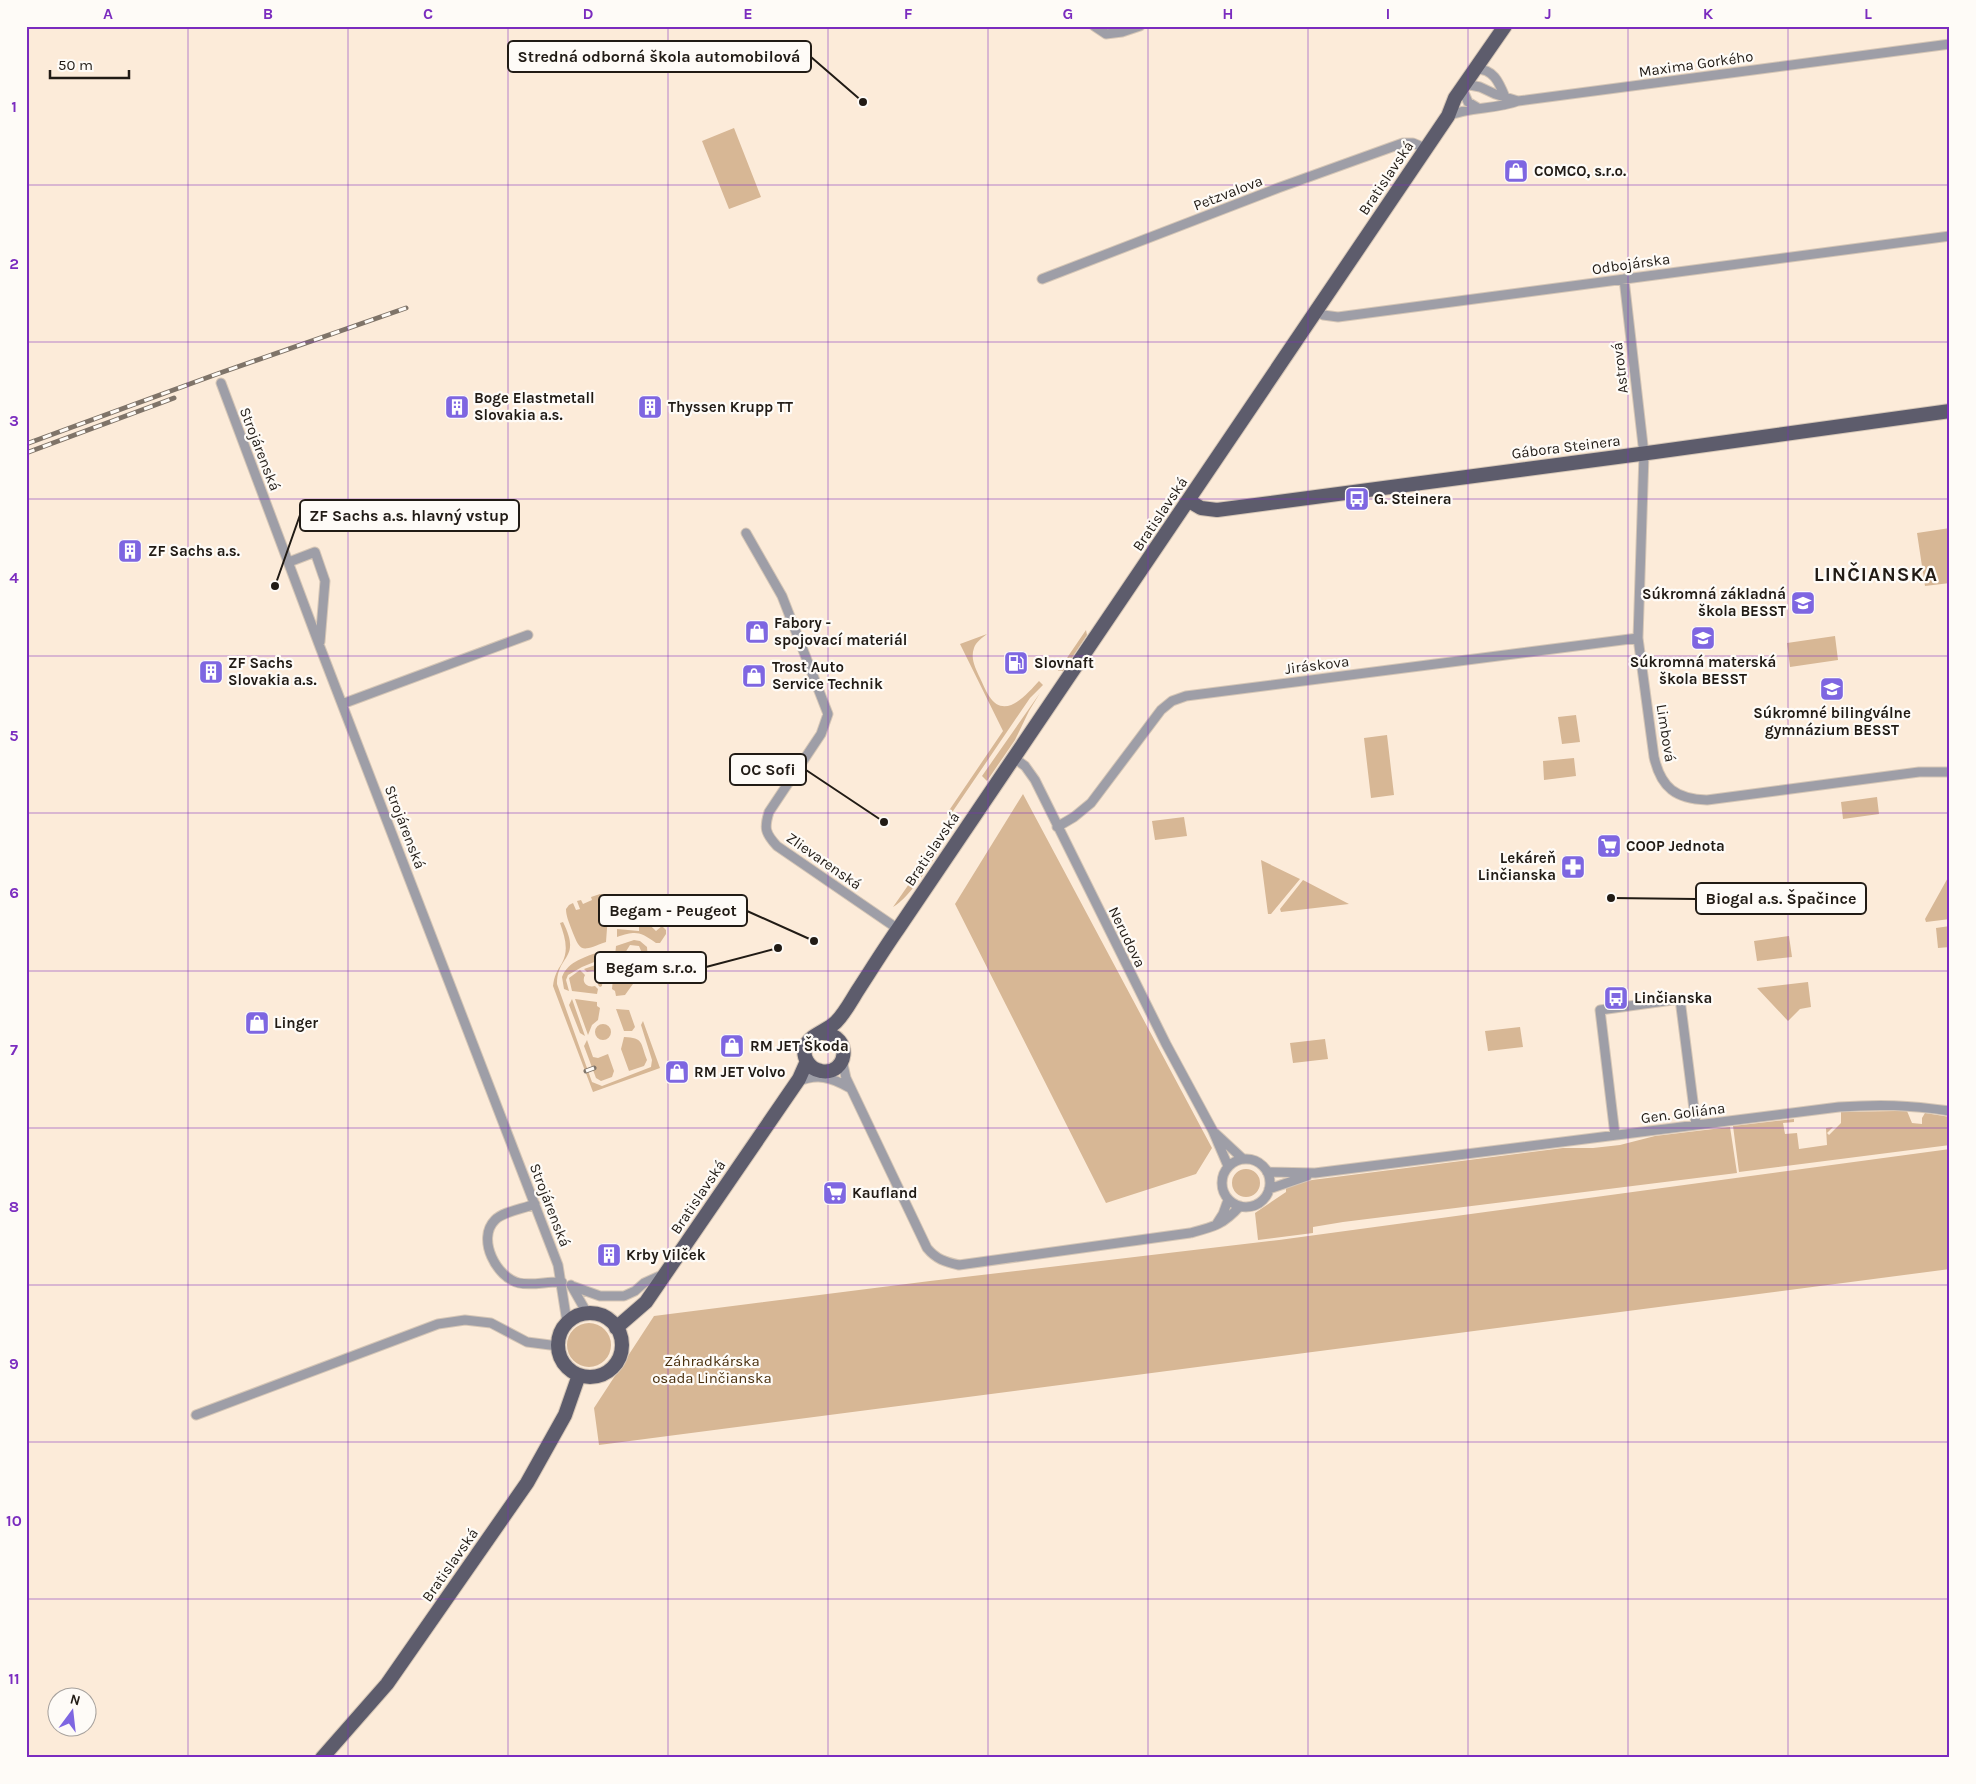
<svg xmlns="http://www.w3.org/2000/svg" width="1976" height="1784" viewBox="0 0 1976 1784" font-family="Karla,sans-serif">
<rect width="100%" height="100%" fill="#fcebd9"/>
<path fill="#d7b795" d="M734 128 761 197 729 209 702 141Z
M1950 528V583L1925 586 1917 533Z
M1086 630 1087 635 1063 671H1058Z
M987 634C982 638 976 642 974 648 970 659 976 669 980 678 983 684 985 690 989 696 1005 721 1027 694 1039 681L1043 685 1030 698 951 814 948 812 1003 731 960 644Z
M1835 636 1838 660 1790 667 1787 643Z
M1040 693 1029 711 1015 740 987 781 982 776Z
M1576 715 1580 742 1562 744 1558 717Z
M1387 735 1394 795 1371 798 1364 738Z
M1574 758 1576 776 1544 780 1543 761Z
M1023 794 1212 1148 1196 1174 1106 1203 955 904Z
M1877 797 1879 814 1843 819 1841 802Z
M1184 817 1187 836 1155 840 1152 821Z
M941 838 945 840C935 858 910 898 893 907Z
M1261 860 1300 879 1271 914H1268Z
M1950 874V919L1926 922 1925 919Z
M1303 880 1349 904 1281 912 1280 909Z
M600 894 605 895 609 901 606 942C581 951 581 954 571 928 569 922 566 916 566 909L569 905 573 903 576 910 580 909 577 901 581 900 583 904 592 900 591 897Z
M625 895 632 897 637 901 631 907 656 931 662 926 666 930V934L660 943H656C639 931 636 931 617 937V929L639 931V922L630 921 631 911 619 910 620 899Z
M563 922C582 960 557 954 557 984L592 1082 602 1086 651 1067 652 1060 641 1025 643 1021 660 1068 593 1092 553 986C554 976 557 971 562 963 569 950 565 937 560 923Z
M1950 926V947L1938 948 1936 928Z
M1789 936 1792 957 1757 961 1754 941Z
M634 940 640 941 647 947 648 961 644 958 639 946 630 945 625 953 629 961 643 960 647 963 641 966 637 971 638 977 625 995 616 996 615 991 612 989 616 946Z
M601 951 605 952 604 958 582 967 568 975 566 980 569 991 564 989 562 977C568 961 586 957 601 951Z
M604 962 602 986 600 987 598 985 599 979 596 973 593 971 587 972 584 969Z
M580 970 585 975C581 982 587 988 595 986L598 989 597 994 572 991 569 978Z
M1808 982 1811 1007 1800 1009 1788 1021 1757 988Z
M572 999 585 1036 580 1033 569 1005Z
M575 999 597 1002V1006L600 1008 598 1020 592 1025 588 1035Z
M616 1009 629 1010 635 1027 632 1031H624Z
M595 1032a8 8 0 1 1 16 0a8 8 0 1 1-16 0Z
M1520 1027 1523 1047 1488 1051 1485 1031Z
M624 1037C644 1038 640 1042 647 1060L644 1066 629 1071 621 1049Z
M1325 1039 1328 1059 1293 1063 1290 1043Z
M587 1040 593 1057 598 1058 608 1054 614 1071 612 1077 601 1081 596 1078 584 1046Z
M1896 1111H1907L1912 1123 1922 1124V1118L1925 1113 1950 1117V1145L1739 1172 1733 1126 1794 1119V1122L1783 1123 1785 1134 1797 1133 1799 1149 1827 1145 1826 1128 1833 1127 1827 1133 1829 1135 1841 1123V1112Z
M1730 1127 1737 1173 1343 1222 1313 1227V1233L1258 1240 1255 1213 1286 1192V1187L1312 1180 1563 1148H1593L1620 1145 1655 1136Z
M1950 1149V1269L599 1445 594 1408 654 1316 930 1281 1279 1240Z
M1232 1183a14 14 0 1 1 28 0a14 14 0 1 1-28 0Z
M567 1345a22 22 0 1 1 44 0a22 22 0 1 1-44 0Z"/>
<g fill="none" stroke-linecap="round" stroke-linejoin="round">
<defs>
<path id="minor" d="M1094 26 1106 34 1122 32 1140 26
M1475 69C1493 68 1499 82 1505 97
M1465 84 1480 87 1495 94 1518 101
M1462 88 1468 102 1478 108
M1448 116C1470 106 1495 110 1518 101L1950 44
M1042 279 1278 188 1403 143H1413L1425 148
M1624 279 1644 454 1638 638 1654 757C1661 788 1676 799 1707 800L1919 772H1950
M1317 311 1323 315 1338 317 1950 236
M221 383 320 647 558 1265 567 1322
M746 533 782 596 828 714 821 734 769 812C764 828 765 833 777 846L898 929
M289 562 315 552 325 581 320 642
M342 704 528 635
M1014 758 1025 766 1035 780 1166 1044 1213 1131 1228 1166
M1057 827 1074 817 1091 803 1161 710 1172 701 1186 696 1638 638
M842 1060 846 1078 927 1248C936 1259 945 1262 959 1265L1190 1233C1213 1227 1223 1225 1240 1206
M797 1082C817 1073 831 1077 850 1088
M1215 1133 1243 1159
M1615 1135 1600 1010 1680 999 1696 1125
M1222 1183a24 24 0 1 1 48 0a24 24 0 1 1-48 0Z
M1267 1172 1315 1173 1839 1107C1880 1104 1908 1105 1950 1111
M1269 1189 1307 1176
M535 1204C523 1209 504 1211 495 1220 476 1239 497 1278 519 1283 533 1286 548 1281 562 1282
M1216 1225 1223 1214 1228 1200
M571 1285 587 1313
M572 1286 600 1296H624L635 1291 644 1283 664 1274
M196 1415 438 1324 465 1320 491 1323 527 1342 558 1346"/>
<path id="primary" d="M1189 501 1201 508 1217 510 1655 452 1950 411
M823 1033C854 1036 847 1076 821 1071 809 1069 801 1056 806 1045 811 1034 827 1031 836 1022 845 1013 851 1001 858 990 871 970 884 949 898 929L1448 116 1455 98 1505 26
M558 1345a32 32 0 1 1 64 0a32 32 0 1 1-64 0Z
M616 1328 646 1302 799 1079 807 1061
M322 1758 387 1684 527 1483 565 1415 579 1375"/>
</defs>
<use href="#minor" stroke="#d5c6b6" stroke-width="11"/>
<use href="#primary" stroke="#d5c6b6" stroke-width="16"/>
<use href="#minor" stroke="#9e9ea7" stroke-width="9"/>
<use href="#primary" stroke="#5d5c6c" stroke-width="14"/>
<defs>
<path id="rail" d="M26 444 217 374 406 308
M26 453 174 398
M586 1071 594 1068"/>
</defs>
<use href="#rail" stroke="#7f7469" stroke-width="5"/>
<use href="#rail" stroke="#fefbf7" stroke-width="3" stroke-dasharray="9" stroke-linecap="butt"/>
</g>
<path fill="none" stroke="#7b2cbf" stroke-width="1" stroke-opacity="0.55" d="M188 26V1758M348 26V1758M508 26V1758M668 26V1758M828 26V1758M988 26V1758M1148 26V1758M1308 26V1758M1468 26V1758M1628 26V1758M1788 26V1758M26 185H1950M26 342H1950M26 499H1950M26 656H1950M26 813H1950M26 971H1950M26 1128H1950M26 1285H1950M26 1442H1950M26 1599H1950"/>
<defs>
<symbol id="shop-square" viewBox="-11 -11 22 22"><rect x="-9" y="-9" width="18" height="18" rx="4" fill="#7e66e1" stroke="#fefbf7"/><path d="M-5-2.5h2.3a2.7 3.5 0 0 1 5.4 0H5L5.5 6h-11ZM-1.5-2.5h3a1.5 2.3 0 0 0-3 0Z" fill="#fff"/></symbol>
<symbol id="building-square" viewBox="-11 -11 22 22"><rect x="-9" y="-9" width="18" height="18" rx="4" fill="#7e66e1" stroke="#fefbf7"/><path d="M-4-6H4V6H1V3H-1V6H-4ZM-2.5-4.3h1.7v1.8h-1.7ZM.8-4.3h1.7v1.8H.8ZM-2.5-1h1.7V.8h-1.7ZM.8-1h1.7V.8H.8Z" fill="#fff"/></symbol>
<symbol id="bus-square" viewBox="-11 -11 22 22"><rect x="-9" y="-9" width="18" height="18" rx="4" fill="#7e66e1" stroke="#fefbf7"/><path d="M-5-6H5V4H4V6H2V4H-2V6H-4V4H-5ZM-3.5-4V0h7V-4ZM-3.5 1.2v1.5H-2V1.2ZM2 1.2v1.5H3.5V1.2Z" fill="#fff"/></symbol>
<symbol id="school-square" viewBox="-11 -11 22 22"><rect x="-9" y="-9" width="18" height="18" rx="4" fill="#7e66e1" stroke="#fefbf7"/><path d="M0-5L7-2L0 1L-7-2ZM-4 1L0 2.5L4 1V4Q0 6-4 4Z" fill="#fff"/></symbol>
<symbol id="fuel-square" viewBox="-11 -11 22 22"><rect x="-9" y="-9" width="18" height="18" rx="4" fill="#7e66e1" stroke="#fefbf7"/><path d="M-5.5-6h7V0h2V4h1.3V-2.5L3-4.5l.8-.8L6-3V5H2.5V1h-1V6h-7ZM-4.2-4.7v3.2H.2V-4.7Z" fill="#fff"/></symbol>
<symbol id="supermarket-square" viewBox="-11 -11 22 22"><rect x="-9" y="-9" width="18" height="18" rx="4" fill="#7e66e1" stroke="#fefbf7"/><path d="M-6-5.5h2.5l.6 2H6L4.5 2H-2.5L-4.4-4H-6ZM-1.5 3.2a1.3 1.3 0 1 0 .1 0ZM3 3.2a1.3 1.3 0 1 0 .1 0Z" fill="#fff"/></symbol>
<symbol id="pharmacy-square" viewBox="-11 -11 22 22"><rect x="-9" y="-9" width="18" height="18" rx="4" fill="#7e66e1" stroke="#fefbf7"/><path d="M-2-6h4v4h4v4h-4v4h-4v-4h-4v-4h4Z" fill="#fff"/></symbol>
</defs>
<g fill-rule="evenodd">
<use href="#shop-square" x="1502" y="157" width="28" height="28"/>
<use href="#building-square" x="443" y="393" width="28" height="28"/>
<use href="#building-square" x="636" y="393" width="28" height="28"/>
<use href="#bus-square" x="1343" y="485" width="28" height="28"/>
<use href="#building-square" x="116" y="537" width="28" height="28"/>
<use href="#school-square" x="1789" y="589" width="28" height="28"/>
<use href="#shop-square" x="743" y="618" width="28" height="28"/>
<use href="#school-square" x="1689" y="624" width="28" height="28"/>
<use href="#fuel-square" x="1002" y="649" width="28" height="28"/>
<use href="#building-square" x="197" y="658" width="28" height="28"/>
<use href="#shop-square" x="740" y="662" width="28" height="28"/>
<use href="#school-square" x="1818" y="675" width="28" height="28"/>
<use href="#supermarket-square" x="1595" y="832" width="28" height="28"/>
<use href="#pharmacy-square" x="1559" y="853" width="28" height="28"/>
<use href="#bus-square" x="1602" y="984" width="28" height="28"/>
<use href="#shop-square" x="243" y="1009" width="28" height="28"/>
<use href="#shop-square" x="718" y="1032" width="28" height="28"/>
<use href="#shop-square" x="663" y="1058" width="28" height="28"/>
<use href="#supermarket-square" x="821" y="1179" width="28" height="28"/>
<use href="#building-square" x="595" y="1241" width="28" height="28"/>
</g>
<g text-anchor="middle" stroke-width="4.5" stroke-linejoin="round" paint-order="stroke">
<g font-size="15" fill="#211b15" stroke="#fefbf7">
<text transform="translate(1696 64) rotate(-8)" y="5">Maxima Gorkého</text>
<text transform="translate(1386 178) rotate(-56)" y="5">Bratislavská</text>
<text transform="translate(1228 193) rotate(-21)" y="5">Petzvalova</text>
<text transform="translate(1631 264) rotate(-8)" y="5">Odbojárska</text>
<text transform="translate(1620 368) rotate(-97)" y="5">Astrová</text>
<text transform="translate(1566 447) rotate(-7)" y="5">Gábora Steinera</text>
<text transform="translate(260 449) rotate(69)" y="5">Strojárenská</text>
<text transform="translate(1160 514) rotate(-56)" y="5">Bratislavská</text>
<text transform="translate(1317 665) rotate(-7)" y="5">Jiráskova</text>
<text transform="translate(1666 733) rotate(81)" y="5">Limbová</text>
<text transform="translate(405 827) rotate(69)" y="5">Strojárenská</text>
<text transform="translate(932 849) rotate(-56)" y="5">Bratislavská</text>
<text transform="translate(824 861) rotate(35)" y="5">Zlievarenská</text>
<text transform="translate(1127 937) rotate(64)" y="5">Nerudova</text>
<text transform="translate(1683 1113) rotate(-7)" y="5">Gen. Goliána</text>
<text transform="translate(698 1197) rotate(-56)" y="5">Bratislavská</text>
<text transform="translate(550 1205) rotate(69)" y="5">Strojárenská</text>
<text transform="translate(450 1565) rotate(-55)" y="5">Bratislavská</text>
</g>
<g font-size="15" font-weight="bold" fill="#211b15" stroke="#fefbf7" text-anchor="start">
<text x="1534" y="176">COMCO, s.r.o.</text>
<text x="474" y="403">Boge Elastmetall<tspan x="474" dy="17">Slovakia a.s.</tspan></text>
<text x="668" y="412">Thyssen Krupp TT</text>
<text x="1374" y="504">G. Steinera</text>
<text x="148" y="556">ZF Sachs a.s.</text>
<text x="1786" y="599" text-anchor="end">Súkromná základná<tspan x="1786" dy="17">škola BESST</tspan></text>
<text x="774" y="628">Fabory -<tspan x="774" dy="17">spojovací materiál</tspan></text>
<text x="1703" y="667" text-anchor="middle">Súkromná materská<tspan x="1703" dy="17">škola BESST</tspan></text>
<text x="228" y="668">ZF Sachs<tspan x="228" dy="17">Slovakia a.s.</tspan></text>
<text x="1034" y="668">Slovnaft</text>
<text x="772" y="672">Trost Auto<tspan x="772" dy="17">Service Technik</tspan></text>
<text x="1832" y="718" text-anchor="middle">Súkromné bilingválne<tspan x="1832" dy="17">gymnázium BESST</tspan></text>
<text x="1626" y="851">COOP Jednota</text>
<text x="1556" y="863" text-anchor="end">Lekáreň<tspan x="1556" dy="17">Linčianska</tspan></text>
<text x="1634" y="1003">Linčianska</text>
<text x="274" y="1028">Linger</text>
<text x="750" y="1051">RM JET Škoda</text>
<text x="694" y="1077">RM JET Volvo</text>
<text x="852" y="1198">Kaufland</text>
<text x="626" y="1260">Krby Vilček</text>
</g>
<g font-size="15" fill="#482e0c" stroke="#fefbf7">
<text x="712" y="1366">Záhradkárska<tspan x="712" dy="17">osada Linčianska</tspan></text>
</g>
<g font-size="20" font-weight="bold" letter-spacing="1" fill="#211b15" stroke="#fefbf7">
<text x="1876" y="581">LINČIANSKA</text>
</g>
</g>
<path fill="none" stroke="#211b15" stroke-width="2" d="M863 102L811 57M275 586L300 515M884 822L806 770M1611 898L1696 899M814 941L747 911M778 948L706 967"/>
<g fill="#211b15" stroke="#fefbf7" stroke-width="2">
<circle cx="863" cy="102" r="5"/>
<circle cx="275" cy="586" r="5"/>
<circle cx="884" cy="822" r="5"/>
<circle cx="1611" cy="898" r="5"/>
<circle cx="814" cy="941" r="5"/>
<circle cx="778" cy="948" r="5"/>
</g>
<g fill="#fefbf7" stroke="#211b15" stroke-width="2">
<rect x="508" y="41" width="303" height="31" rx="5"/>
<rect x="300" y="500" width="219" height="31" rx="5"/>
<rect x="730" y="754" width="76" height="31" rx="5"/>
<rect x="1696" y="883" width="170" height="31" rx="5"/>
<rect x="599" y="895" width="148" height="31" rx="5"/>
<rect x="595" y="952" width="111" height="31" rx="5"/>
</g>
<g font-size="16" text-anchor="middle" font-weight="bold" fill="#211b15">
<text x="659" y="62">Stredná odborná škola automobilová</text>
<text x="409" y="521">ZF Sachs a.s. hlavný vstup</text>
<text x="768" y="775">OC Sofi</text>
<text x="1781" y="904">Biogal a.s. Špačince</text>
<text x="673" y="916">Begam - Peugeot</text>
<text x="651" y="973">Begam s.r.o.</text>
</g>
<rect width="1976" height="1784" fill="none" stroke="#fefbf7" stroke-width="55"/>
<g transform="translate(72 1712) rotate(15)"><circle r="24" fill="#fefbf7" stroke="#a6a19d"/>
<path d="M0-4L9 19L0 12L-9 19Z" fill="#7e66e1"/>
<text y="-8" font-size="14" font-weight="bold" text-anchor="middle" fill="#211b15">N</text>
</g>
<path d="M50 70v8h79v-8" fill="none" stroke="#211b15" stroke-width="2.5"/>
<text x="58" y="70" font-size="15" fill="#211b15" stroke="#fefbf7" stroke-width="4" paint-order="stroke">50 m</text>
<rect x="28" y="28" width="1920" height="1728" fill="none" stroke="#7b2cbf" stroke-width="2"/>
<g font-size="16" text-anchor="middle" font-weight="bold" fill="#7b2cbf">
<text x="108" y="19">A</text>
<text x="268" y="19">B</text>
<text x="428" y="19">C</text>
<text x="588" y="19">D</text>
<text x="748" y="19">E</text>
<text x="908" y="19">F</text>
<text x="1068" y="19">G</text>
<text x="1228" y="19">H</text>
<text x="1388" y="19">I</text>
<text x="1548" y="19">J</text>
<text x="1708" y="19">K</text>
<text x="1868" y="19">L</text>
<text x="14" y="112">1</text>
<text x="14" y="269">2</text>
<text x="14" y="426">3</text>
<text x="14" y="583">4</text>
<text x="14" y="741">5</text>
<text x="14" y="898">6</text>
<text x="14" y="1055">7</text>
<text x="14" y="1212">8</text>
<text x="14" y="1369">9</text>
<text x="14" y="1526">10</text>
<text x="14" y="1684">11</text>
</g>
</svg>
